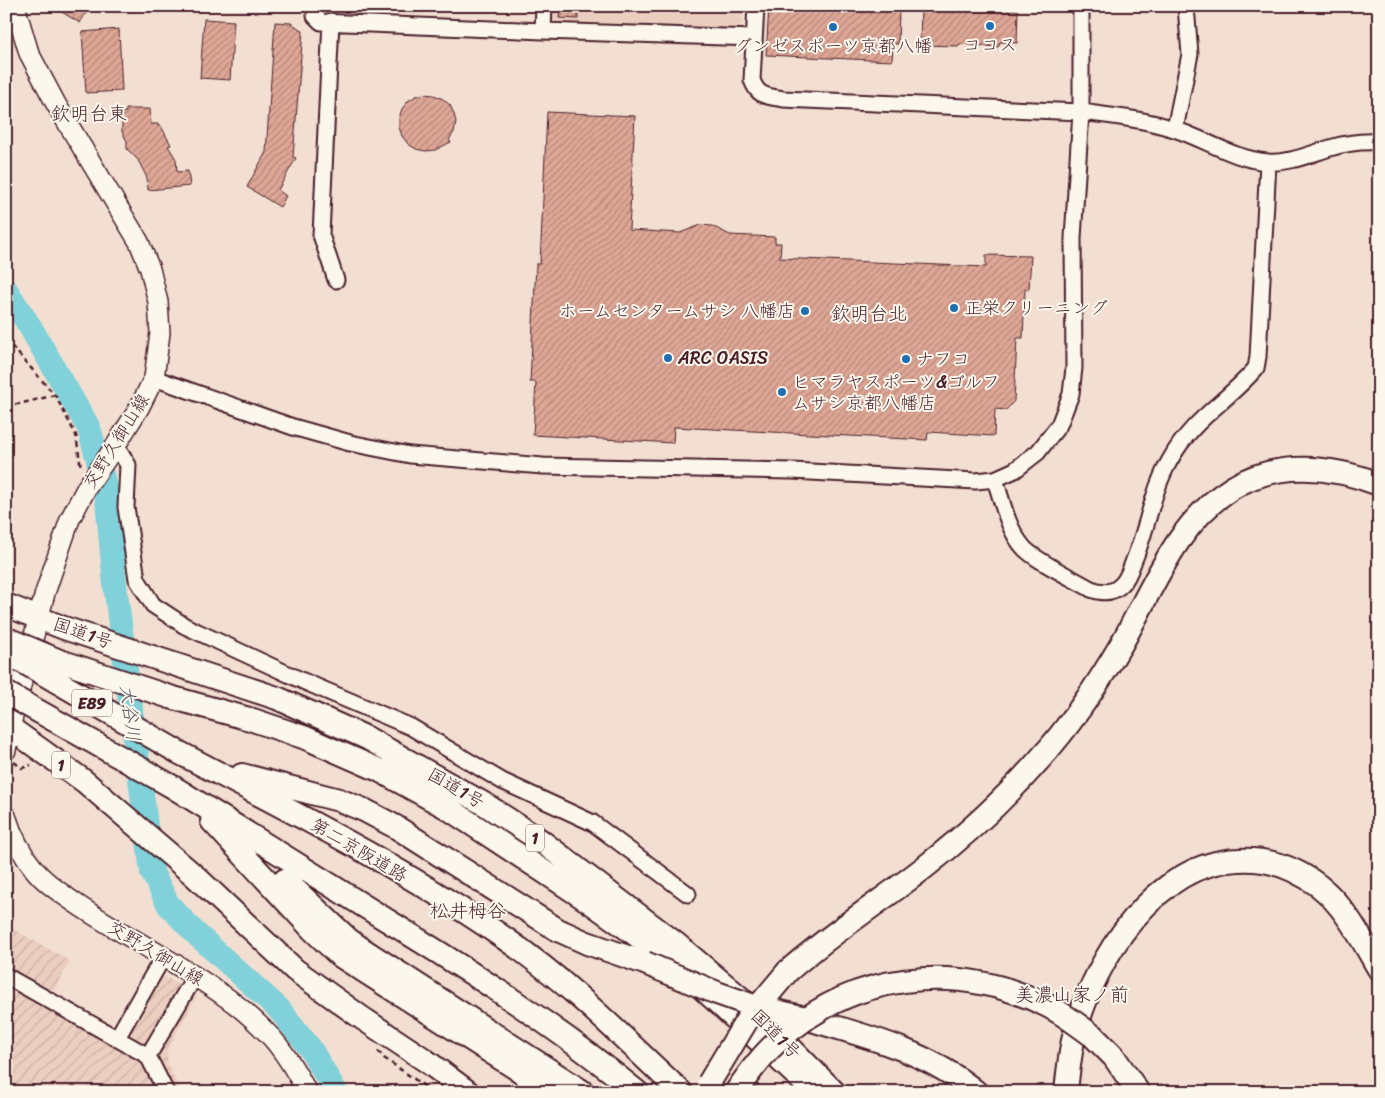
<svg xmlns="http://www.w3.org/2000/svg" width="1385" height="1098" viewBox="0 0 1385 1098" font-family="Sriracha,'Klee One',sans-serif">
<defs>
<pattern id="industrial-furrows" width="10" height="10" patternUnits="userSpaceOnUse" patternTransform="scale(1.25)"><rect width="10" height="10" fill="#eccec0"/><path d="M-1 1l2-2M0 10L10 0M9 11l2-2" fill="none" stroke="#ccb0a5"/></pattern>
<pattern id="park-dots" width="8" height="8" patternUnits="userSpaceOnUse" patternTransform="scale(1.25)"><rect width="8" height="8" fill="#afdc9b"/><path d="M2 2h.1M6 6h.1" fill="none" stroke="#98bc86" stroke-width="1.8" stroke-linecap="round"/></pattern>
<pattern id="building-hatch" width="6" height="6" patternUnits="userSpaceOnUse" patternTransform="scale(1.25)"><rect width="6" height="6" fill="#dea796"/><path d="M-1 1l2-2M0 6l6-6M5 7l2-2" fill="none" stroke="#b6877b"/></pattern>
</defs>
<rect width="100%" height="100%" fill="#f2dfd2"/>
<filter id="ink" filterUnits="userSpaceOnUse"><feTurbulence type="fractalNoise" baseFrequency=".02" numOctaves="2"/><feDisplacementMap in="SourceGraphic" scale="10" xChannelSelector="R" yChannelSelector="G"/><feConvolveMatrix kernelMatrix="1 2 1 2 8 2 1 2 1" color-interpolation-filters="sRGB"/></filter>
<g filter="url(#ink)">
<path fill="#eccec0" d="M549 6H743L742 24 737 30 556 24 549 18Z"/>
<path fill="url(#industrial-furrows)" d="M6 925 70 961 52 994 109 1026 115 1024 149 967 197 996 167 1050 168 1064 181 1092H6Z"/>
<path fill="url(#park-dots)" stroke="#7c7e63" d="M328 6H371L370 15 328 8Z"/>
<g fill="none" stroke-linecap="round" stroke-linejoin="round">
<path stroke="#80d1d9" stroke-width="24" d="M6 290 29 325 89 428 106 489 115 585 152 872 168 904 194 932 279 1009 310 1048 336 1092"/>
</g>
<path fill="url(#building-hatch)" stroke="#4a1f2b" d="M52 6H90L80 23Z
M560 6H578V19L559 18Z
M769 6H889V10H899L898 44H893L892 61 766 55Z
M921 6H967L1018 10 1017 43 1000 42 998 47 959 44 958 46 920 45Z
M204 19 234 21 230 80 200 78Z
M275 22 291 23 303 31 293 157 296 158 278 190 286 196 280 207 247 187 266 152Z
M119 29 122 91 86 93 82 32Z
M425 94 434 95 443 99 450 105 454 114 456 122 454 132 449 140 451 142 435 150 425 151 416 149 408 144 402 136 399 127V118L402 109 408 101 416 96Z
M126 109H150L151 124H158V126H161L171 145 168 146 176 159 177 172 188 171 190 186 148 190 147 178 138 160 127 149V141L122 132V112H126Z
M547 112 635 116 629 230 680 233 701 225 712 226 730 235 775 237V243H781L780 258 986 267V255L1031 256 1029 289H1025L1023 338H1017L1014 401 1006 410 995 409 994 436 928 432 927 440 674 427 673 443 533 435 536 382H530L536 264H540Z"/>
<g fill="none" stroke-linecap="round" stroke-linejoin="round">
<defs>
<path id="minor" d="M315 6V16L321 22 543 31 754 38
M756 6 752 80C758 97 767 96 783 99L1081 112C1112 116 1144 119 1174 129 1205 139 1234 159 1267 162 1288 164 1310 154 1330 148 1346 143 1362 141 1379 142
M331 21 321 235 336 280
M543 31 544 6
M1175 129 1190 54 1186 7 1184 6
M154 378 293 427 350 443 410 455 543 466 792 471 976 481 995 479 1015 470 1038 452 1059 425 1071 394 1074 368 1073 238 1081 112V6
M116 445 128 465 126 507 137 579 153 605 185 626 303 681 411 727 502 781 593 823 688 894
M995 479C1002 501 1008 530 1024 548 1036 561 1074 579 1091 589 1102 593 1113 594 1122 584 1128 578 1131 568 1134 560 1148 527 1152 491 1170 460 1193 418 1227 402 1256 368L1258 357 1268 162
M6 976 148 1056 166 1092
M117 1038 163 957
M148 1056 195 976"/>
<path id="major" d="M6 750 10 728 45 593 70 519 87 487 116 445 139 408 154 378 160 333 158 302 150 269 139 242 56 104 29 53 15 6
M6 816C12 835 21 853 34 869 45 883 61 893 75 903 122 935 174 960 220 993 238 1005 257 1022 272 1038 286 1054 297 1073 307 1092"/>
<path id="highway" d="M6 605 64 628 277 698 367 738 486 805 541 841 675 943 745 1002 834 1092
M170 697 253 720 306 738 379 770 446 807 590 902 674 962 808 1086
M6 725 84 781 196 877 295 970 362 1018 425 1060 468 1092
M178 752C290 811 403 867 507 940 571 984 624 1039 681 1092
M242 775 339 800 364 810 396 827 558 930 587 943 645 963
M173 787C243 831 314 875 385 919 471 972 558 1027 637 1092
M212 821 313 930 339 955 522 1072 544 1092
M285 880 349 940 365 951 583 1092
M788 971C831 933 880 902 925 867 966 835 1005 799 1039 760 1071 725 1098 684 1122 643 1153 588 1176 523 1232 488 1277 460 1332 466 1379 484
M801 1017C862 1035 926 1050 976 1092
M1093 1036 1114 1057 1138 1092
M1066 1092C1068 1072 1070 1051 1075 1032 1095 959 1155 863 1238 860 1268 858 1294 867 1319 886 1345 906 1362 940 1379 969"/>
</defs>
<use href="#minor" stroke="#4a1f2b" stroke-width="19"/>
<use href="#major" stroke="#4a1f2b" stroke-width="22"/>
<use href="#highway" stroke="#4a1f2b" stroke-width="26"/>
<path stroke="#4a1f2b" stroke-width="2.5" stroke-dasharray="5 4" stroke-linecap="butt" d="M6 340 55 395 76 435 81 468
M6 404H19L55 395
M14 762 22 768 31 765
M378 1051 384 1058 433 1092
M851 1085 856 1092"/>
<use href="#minor" stroke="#fbf7ec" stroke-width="15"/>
<use href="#major" stroke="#fbf7ec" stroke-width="19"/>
<use href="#highway" stroke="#fbf7ec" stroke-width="22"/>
<defs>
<path id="highway-bridge" d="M7 639 57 660 170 697
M6 652 178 752
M6 693 173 787
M645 963 717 993 751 1005 801 1017
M709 1083 747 1020 788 971
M736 1092C748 1074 761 1056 777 1042 852 972 955 961 1046 1005 1063 1013 1078 1025 1093 1036"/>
</defs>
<use href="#highway-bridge" stroke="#4a1f2b" stroke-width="26" stroke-linecap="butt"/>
<use href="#highway-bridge" stroke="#fbf7ec" stroke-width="22"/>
</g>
</g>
<g fill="#1f6fb2" stroke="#fbf7ec" stroke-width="2">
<circle cx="990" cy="26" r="5"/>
<circle cx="833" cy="27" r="5"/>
<circle cx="954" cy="308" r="5"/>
<circle cx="805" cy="311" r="5"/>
<circle cx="668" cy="358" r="5"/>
<circle cx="906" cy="359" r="5"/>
<circle cx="782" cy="392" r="5"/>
</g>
<g text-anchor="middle" stroke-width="4" stroke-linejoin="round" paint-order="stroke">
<g fill="#fbf7ec" stroke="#7f6065" stroke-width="1">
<rect x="72" y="689.5" width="40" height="27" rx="4"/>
<rect x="52" y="751.5" width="18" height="27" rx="4"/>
<rect x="526" y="824.5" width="18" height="27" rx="4"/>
</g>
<g font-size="16" font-weight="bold" fill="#4a1f2b">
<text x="92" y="709">E89</text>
<text x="61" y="771">1</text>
<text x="535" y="844">1</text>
</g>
<g font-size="18" fill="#4a1f2b" stroke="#fbf7ec" text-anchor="start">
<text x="990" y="51" text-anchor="middle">ココス</text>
<text x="833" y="52" text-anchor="middle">グンゼスポーツ京都八幡</text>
<text x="964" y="314">正栄クリーニング</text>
<text x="795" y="317" text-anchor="end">ホームセンタームサシ 八幡店</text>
<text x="678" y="364">ARC OASIS</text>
<text x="916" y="365">ナフコ</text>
<text x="792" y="388">ヒマラヤスポーツ&amp;ゴルフ<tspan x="792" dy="21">ムサシ京都八幡店</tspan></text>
</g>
<g font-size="18" fill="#4a1f2b" stroke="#fbf7ec">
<text transform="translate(116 441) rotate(-58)" y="6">交野久御山線</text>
<text transform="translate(83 633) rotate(19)" y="6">国道1号</text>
<text transform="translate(456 788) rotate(30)" y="6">国道1号</text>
<text transform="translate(359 850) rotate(30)" y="6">第二京阪道路</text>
<text transform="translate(156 953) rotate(31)" y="6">交野久御山線</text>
<text transform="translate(776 1034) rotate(45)" y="6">国道1号</text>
</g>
<g font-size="19" fill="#4a1f2b" stroke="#fbf7ec">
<text x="89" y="120">欽明台東</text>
<text x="869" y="320">欽明台北</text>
<text x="468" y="917">松井栂谷</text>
<text x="1072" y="1001">美濃山家ノ前</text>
</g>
<g font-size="19" font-style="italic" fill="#5a545f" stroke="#fbf7ec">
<text transform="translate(131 713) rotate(83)" y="7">大谷川</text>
</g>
</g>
<rect width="1385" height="1098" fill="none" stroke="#fbf7ec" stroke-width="25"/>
<rect x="12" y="12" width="1360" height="1073" fill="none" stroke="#4a1f2b" stroke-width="2" filter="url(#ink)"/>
</svg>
